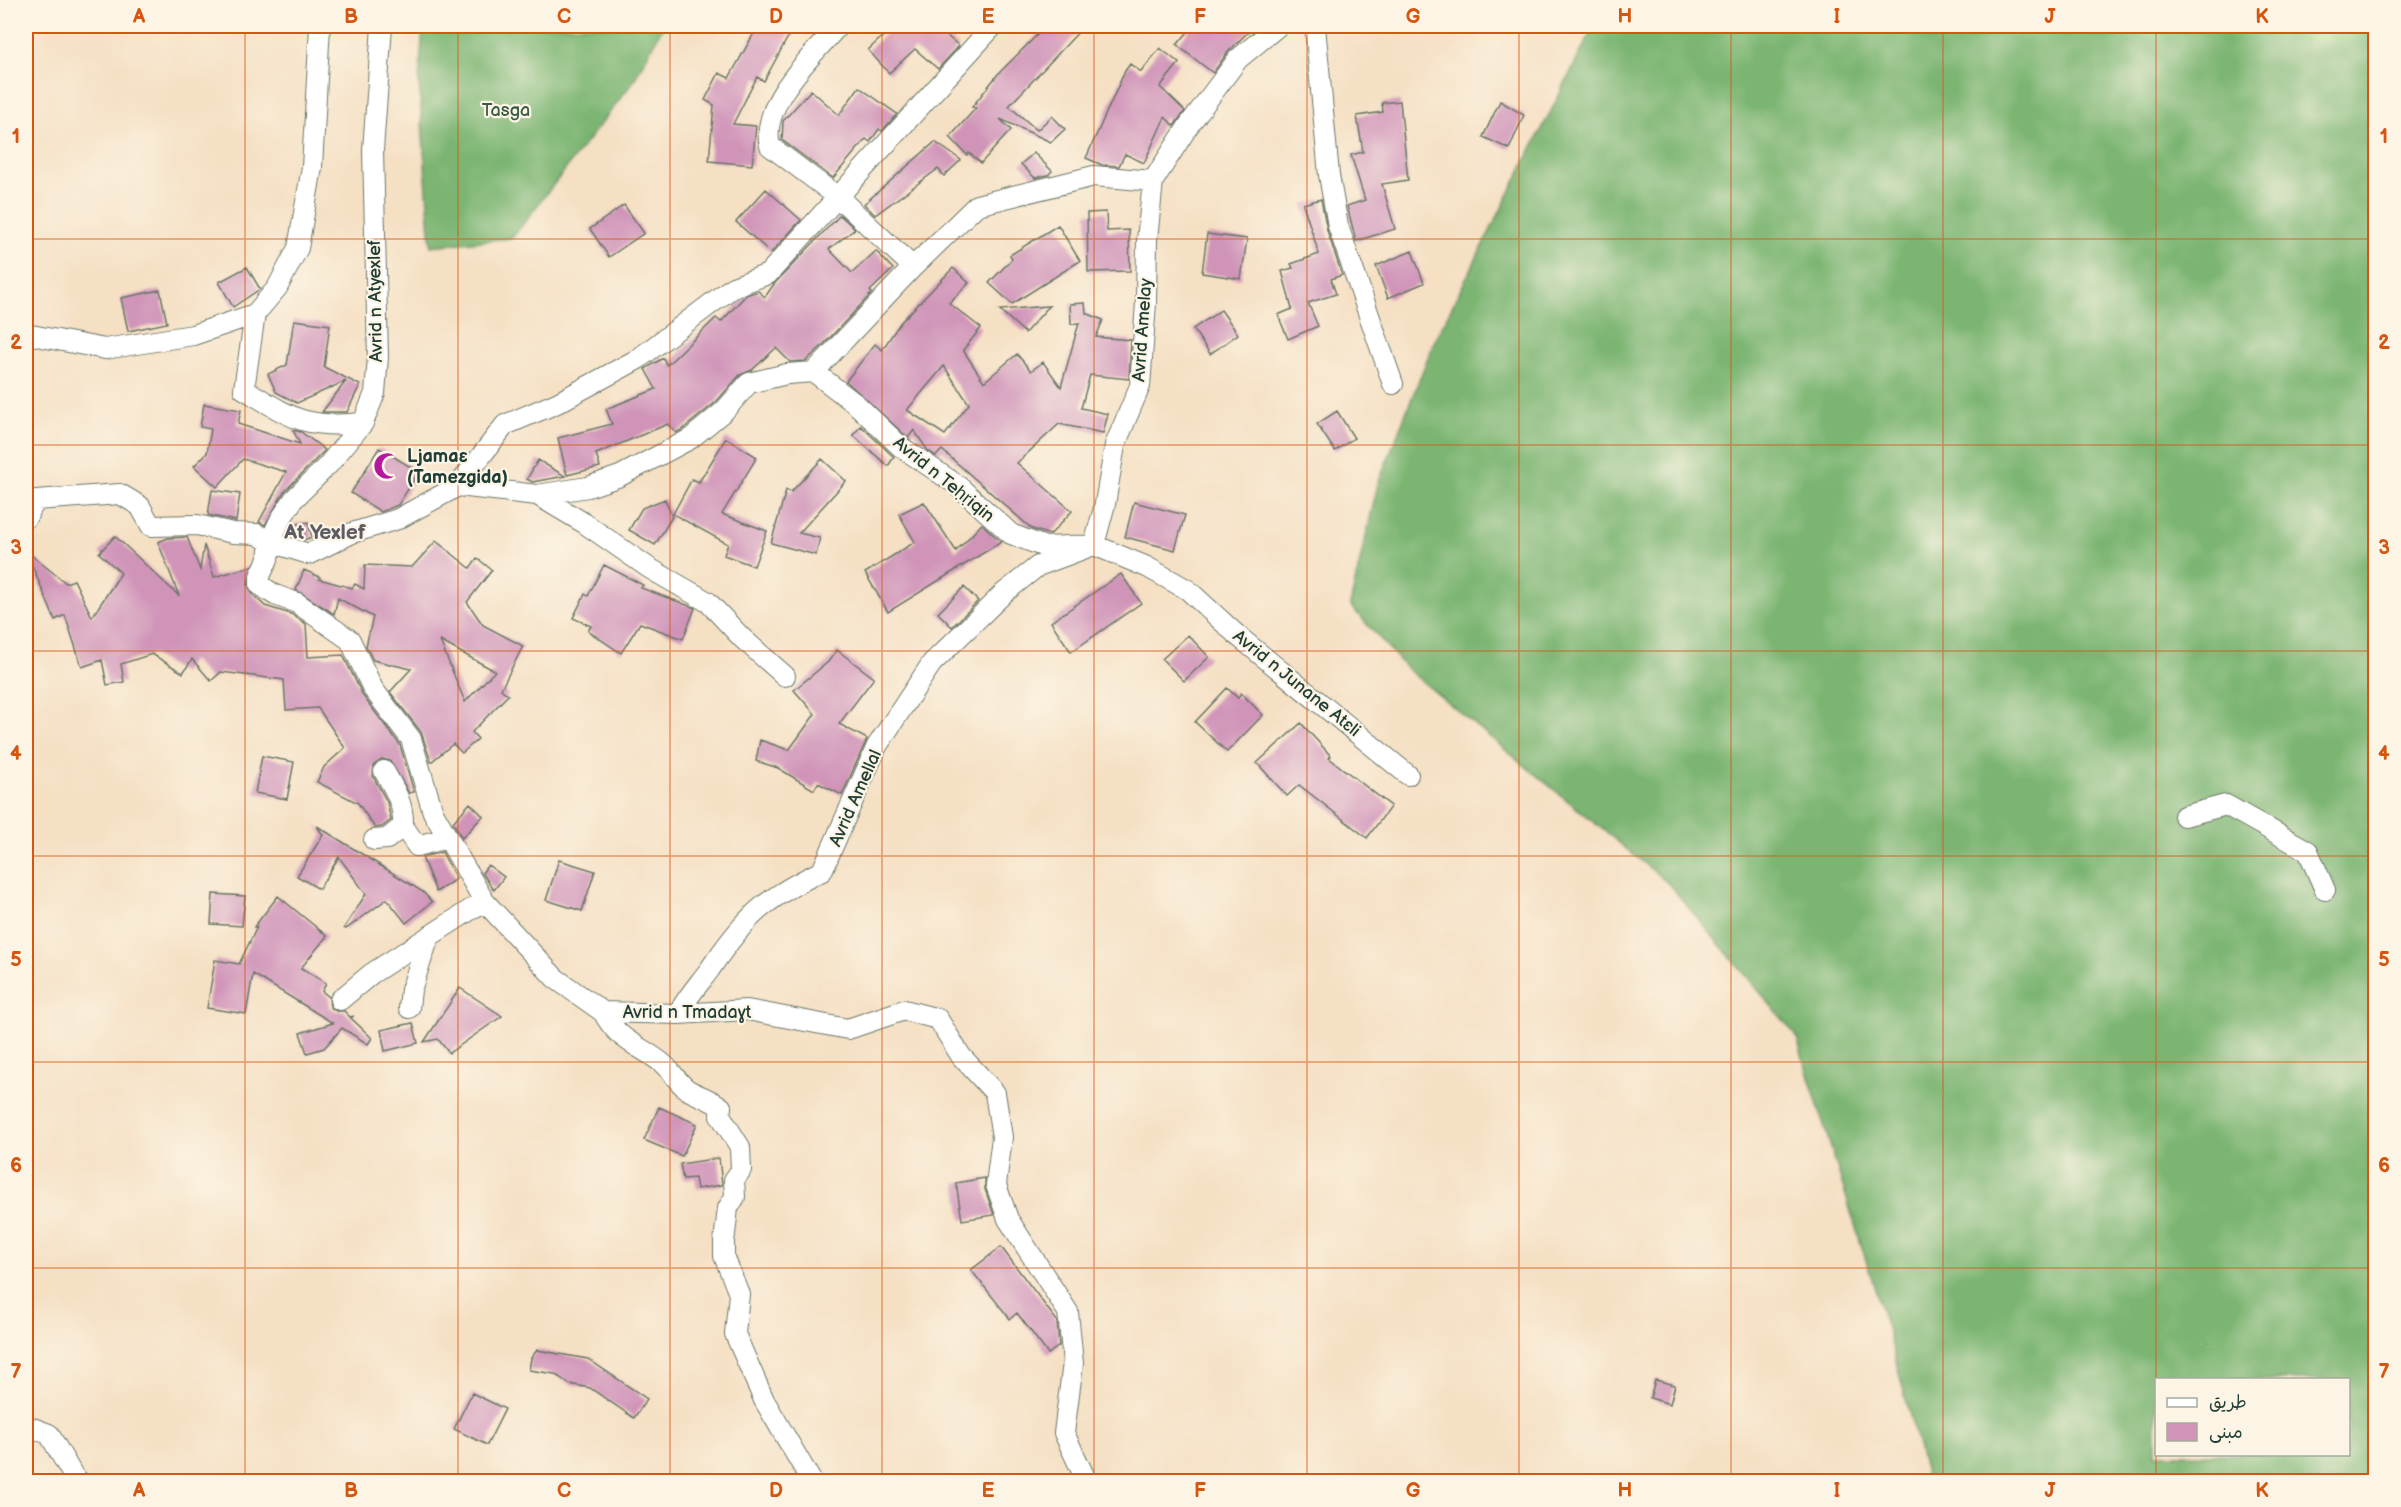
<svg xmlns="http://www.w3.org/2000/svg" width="2401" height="1507" viewBox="0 0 2401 1507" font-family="'Balsamiq Sans','Playpen Sans Arabic',sans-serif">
<rect width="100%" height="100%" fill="#fcf5e5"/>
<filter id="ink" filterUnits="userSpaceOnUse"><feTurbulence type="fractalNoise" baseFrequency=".0167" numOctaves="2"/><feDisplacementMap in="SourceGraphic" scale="12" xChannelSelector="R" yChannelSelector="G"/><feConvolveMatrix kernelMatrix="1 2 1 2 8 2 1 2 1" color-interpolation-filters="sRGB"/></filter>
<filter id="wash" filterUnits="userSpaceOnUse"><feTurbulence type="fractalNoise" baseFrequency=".008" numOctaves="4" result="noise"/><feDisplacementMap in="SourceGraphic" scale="24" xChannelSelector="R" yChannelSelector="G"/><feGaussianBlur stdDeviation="1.35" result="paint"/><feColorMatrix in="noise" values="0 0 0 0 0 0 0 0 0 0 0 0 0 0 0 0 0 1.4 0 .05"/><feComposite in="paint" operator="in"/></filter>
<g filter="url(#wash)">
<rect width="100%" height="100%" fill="#f5e0c4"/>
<path fill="#7cb572" stroke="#4e7953" stroke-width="1.5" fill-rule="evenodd" d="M423 26H663L633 82 512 238 431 246 419 82Z
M1594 26H2375V1481H1927L1889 1334 1796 1035 1668 883 1407 669 1350 605 1378 484 1434 342ZM2156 1380H2348V1454H2156Z"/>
<g id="blocks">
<path fill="#d094b9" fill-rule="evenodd" d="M758 26H794L764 81 757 77 733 124 756 126 752 165 709 161 714 105 705 100 719 73 729 78Z
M894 26H935L959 46 938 69 915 49 889 73 868 50Z
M1046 26H1084L1009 106 1037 130 1052 116 1065 129 1051 142 1000 119 1011 130 981 163 969 153 967 155 950 137 976 108 972 107 998 74Z
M1193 26H1254L1228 52 1213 73 1177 45Z
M1160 48 1179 63 1160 87 1185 111 1174 126 1165 117 1144 163 1125 154 1119 166 1102 165 1086 158 1125 71 1130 64 1141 72Z
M859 87 897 114 882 131 879 129 870 142 866 139 833 178 782 140 783 121 811 90 839 115Z
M1400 101 1408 180 1382 184 1395 229 1356 241 1347 206 1365 200 1351 155 1363 152 1357 116 1383 112 1382 103Z
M1500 101 1524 115 1509 149 1483 137Z
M935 142 961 160 944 176 938 169 875 215 864 204Z
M1034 153 1052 171 1048 175 1035 178 1021 164Z
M766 189 801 220 771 253 736 222Z
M1321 199 1327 230 1342 275 1331 279 1336 294 1308 303 1318 326 1288 339 1278 315 1292 309 1282 271 1293 268 1291 264 1319 254 1303 204Z
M624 205 644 233 609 257 590 229Z
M1106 212 1107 231 1129 230 1130 271 1088 272 1087 213Z
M840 215 855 229 829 249 852 273 876 251 893 269 870 291 872 293 822 346 806 361 790 362 776 348 752 370 740 375 716 402 683 429 676 433 668 424 596 454 600 467 567 475 558 438 612 424 606 409 656 389 645 369 663 358 667 365 716 318 721 322 746 295 758 291 765 297 774 284Z
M1058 225 1080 261 1012 304 989 283 1012 259 1010 255Z
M1207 234 1247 239 1241 279 1202 273Z
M1412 251 1424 283 1388 298 1376 266Z
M247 267 260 289 233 307 219 282Z
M953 268 969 283 949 303 981 328 963 350 984 382 1017 354 1031 371 1043 362 1061 387 1079 323 1071 324 1070 304 1085 303 1086 313 1103 320 1096 337 1131 340 1129 379 1090 375 1081 408 1108 414 1103 433 1059 424 1017 463 1072 511 1050 535 1032 529 942 450 936 456 928 451 914 430 908 438 846 381 875 344 882 350 900 323ZM944 366 969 404 945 435 907 410Z
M160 290 167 323 128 331 121 298Z
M1049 306 1025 333 1000 310Z
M1221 310 1238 334 1210 354 1193 329Z
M294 320 330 325 324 367 360 385 347 412H322L346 381 297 403 276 392 268 374 287 365Z
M204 404 241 410 238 424 300 444 293 430 301 432 325 450 284 492 265 525 259 522 286 472 243 459 217 487 194 466 207 453 211 429 200 427Z
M1337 411 1354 438 1335 451 1317 424Z
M861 426 894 457 888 466 853 435Z
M726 438 757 457 722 514 767 531 754 566 724 555 728 544 673 514 692 479 699 482Z
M379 448 419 472 398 505 381 512 351 493Z
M822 459 846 481 799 533 820 538 816 555 771 543 786 490 791 492Z
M538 460 565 476 532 482 527 479Z
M212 490 240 494 236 521 208 515Z
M665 499 672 517 655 545 629 530 642 508Z
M924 502 956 551 982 524 1001 542 888 612 865 573 915 542 899 514Z
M1134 502 1185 515 1175 550 1125 537Z
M308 522 312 537 303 540 296 537 293 525Z
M115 536 179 596 158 542 168 538 187 537 200 570 204 545 214 577 252 566 248 585 253 595 265 606 291 614 306 624 308 657 343 655 363 696 400 745 414 792 409 793 390 761 383 759 374 765 373 776 387 802 391 820 382 827 375 828 358 803 317 782 324 767 345 748 318 708 286 710 284 680 221 672 211 681 192 659 183 673 152 654 121 664 124 682 107 685 102 660 82 667 65 615 55 620 26 551 66 583 74 580 92 617 121 573 99 553Z
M436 541 470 568 477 558 492 570 467 602 483 625 523 646 501 689 508 695 472 732 478 739 462 753 453 744 431 762 421 732 390 692 411 669 373 660 366 646 373 617 338 598 334 614 296 590 304 570 320 577 319 579 352 588 355 584 364 589 365 565 412 567ZM440 641 495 671 465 702Z
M604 565 643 585 641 588 695 608 683 639 640 623 621 653 588 631 591 626 573 618 585 594 588 596Z
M1121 574 1141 603 1071 652 1051 622Z
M964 587 978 601 952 627 938 613Z
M1188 635 1209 657 1184 681 1162 659Z
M837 650 874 678 839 724 867 739 842 795 818 783 814 790 778 768 756 761 760 740 789 750 815 714 794 690 828 662Z
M1227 688 1238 698 1241 693 1263 715 1227 752 1195 722Z
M1301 723 1331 756 1329 758 1391 806 1367 838 1299 785 1287 796 1257 763Z
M262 756 294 762 287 799 255 793Z
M470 803 483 816 462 838 453 822Z
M317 826 423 892 432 902 406 923 387 899 346 929 344 928 366 894 339 857 319 889 297 876 323 835Z
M442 852 456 879 436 892 422 857Z
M559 860 595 871 582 911 546 900Z
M488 865 504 877 494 890 482 873Z
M213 894 245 896 242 926 211 924Z
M278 896 327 936 301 968 326 983 322 991 329 997 330 1007 336 1011H344L350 1017 354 1016 351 1018 372 1038 368 1044 342 1028 324 1048 307 1053 300 1033 333 1023 253 974 246 1014 207 1008 215 960 239 964 257 927H254Z
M460 988 502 1016 449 1053 438 1039 424 1042Z
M413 1023 418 1043 385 1051 381 1030Z
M659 1107 697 1124 682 1156 644 1140Z
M719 1158 722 1185 697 1189 695 1178 683 1179 680 1164Z
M985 1178V1189L994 1215 962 1220 956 1183Z
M1001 1247 1057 1321 1059 1346 1048 1354 1017 1313 1010 1319 971 1270Z
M537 1350 588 1359 647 1399 634 1418 590 1388 569 1384 555 1374 529 1370 531 1358Z
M1655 1380 1675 1385 1670 1404 1650 1398Z
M472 1393 505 1409 487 1445 454 1429Z"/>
</g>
</g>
<g filter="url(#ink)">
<use href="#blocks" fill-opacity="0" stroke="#6a7666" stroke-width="1.5"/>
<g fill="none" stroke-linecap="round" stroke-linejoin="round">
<defs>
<path id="street" d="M382 26 373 150 378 357 375 393 363 423 328 465 294 499 280 520 270 542 268 559 260 576V585L275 595 297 603 350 640 373 689 411 739 433 812 484 901 555 978 603 1012 678 1014 747 1010 848 1029 904 1010 938 1019 961 1056 995 1093 1002 1137 996 1185 1008 1219 1068 1312 1073 1363 1064 1433 1087 1482
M838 26C813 55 759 104 770 146L838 197 913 267
M1315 26 1329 175 1338 226 1393 384
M255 314 244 389C292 418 304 429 363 423
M26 334 105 349 193 335 255 314 277 288 298 248 312 167 320 26
M814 372 913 267 977 205 1094 176 1153 181
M458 486 505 425 557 403 638 359 733 287 768 274 993 26
M537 495 584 523 649 568 708 602 742 638 785 676
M26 518 36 500 120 494 140 506 151 526 197 525 233 533 257 534 270 542 309 554 352 533 398 519 458 486 537 495 588 487 620 476 690 439 724 411 749 383 787 374 814 372 857 405 901 447 957 485 1011 534 1045 547 1094 545 1147 567 1188 590 1238 636 1408 775
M384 771C395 790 404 804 403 826
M2184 816 2226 805 2308 851 2325 890
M374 840 387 839 403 826 417 846 447 838
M340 1000 371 974 484 901
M409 1008 411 990 429 937
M603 1012C619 1042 638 1044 662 1063 671 1070 678 1083 688 1090 699 1096 710 1099 721 1107L720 1115 740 1147 741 1170 734 1180 735 1197 728 1208 724 1242V1256L739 1294 735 1334 764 1400 812 1482
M678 1014C687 997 699 984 710 969 745 917 765 898 822 871L877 746 932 663 1004 593 1038 566 1094 545 1105 504 1115 445 1140 386 1146 303 1147 240 1153 181 1189 125 1238 59 1278 26
M26 1429 33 1428 49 1434 74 1477 80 1482"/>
</defs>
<use href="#street" stroke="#6a7666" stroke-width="22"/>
<use href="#street" stroke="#fff" stroke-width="20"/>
</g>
</g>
<path fill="none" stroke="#d45610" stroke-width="1.5" stroke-opacity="0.55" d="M245 26V1482M458 26V1482M670 26V1482M882 26V1482M1094 26V1482M1307 26V1482M1519 26V1482M1731 26V1482M1943 26V1482M2156 26V1482M26 239H2376M26 445H2376M26 651H2376M26 856H2376M26 1062H2376M26 1268H2376"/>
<defs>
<symbol id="mosque-bare" viewBox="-9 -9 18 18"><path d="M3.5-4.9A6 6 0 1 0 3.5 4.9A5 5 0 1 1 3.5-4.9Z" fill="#b5179e" stroke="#fcf5e5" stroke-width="2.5" paint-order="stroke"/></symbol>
</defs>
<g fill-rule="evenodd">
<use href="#mosque-bare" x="368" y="447" width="38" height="38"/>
</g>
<g text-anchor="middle" stroke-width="4.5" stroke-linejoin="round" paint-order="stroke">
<g font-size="18" fill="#385b44" stroke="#fcf5e5">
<text x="506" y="116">Tasga</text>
</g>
<g font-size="18" fill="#1f3d34" stroke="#fcf5e5">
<text transform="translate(375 301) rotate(-91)" y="6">Avrid n Atyexlef</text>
<text transform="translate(1142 330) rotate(-86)" y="6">Avrid Amelay</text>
<text transform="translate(944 479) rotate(39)" y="6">Avrid n Teḥṛiqin</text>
<text transform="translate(1297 683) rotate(39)" y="6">Avrid n Junane Atɛli</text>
<text transform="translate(855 798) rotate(-66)" y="6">Avrid Amellal</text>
<text x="687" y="1018">Avrid n Tmadaɣt</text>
</g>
<g font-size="18" font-weight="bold" fill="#1f3d34" stroke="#fcf5e5" text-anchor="start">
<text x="407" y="462">Ljamaɛ<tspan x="407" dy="21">(Tamezgida)</tspan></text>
</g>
<g font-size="21" font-weight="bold" fill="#5d5b63" stroke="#fcf5e5">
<text x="325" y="539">At Yexlef</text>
</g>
</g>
<rect width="2401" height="1507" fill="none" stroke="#fcf5e5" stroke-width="66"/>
<rect x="2155" y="1378" width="195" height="78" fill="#fcf5e5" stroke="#a4ab9e" stroke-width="1.5"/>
<rect x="2167" y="1398" width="30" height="9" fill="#ffffff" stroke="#a4ab9e" stroke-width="1.5"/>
<text x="2209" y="1408" font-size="18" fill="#1f3d34">طريق</text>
<rect x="2167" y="1423" width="30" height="18" fill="#d094b9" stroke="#a4ab9e" stroke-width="1.5"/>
<text x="2209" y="1438" font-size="18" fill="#1f3d34">مبنى</text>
<rect x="33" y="33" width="2335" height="1441" fill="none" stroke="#d45610" stroke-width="2"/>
<g font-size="20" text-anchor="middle" font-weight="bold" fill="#d45610">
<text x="139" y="23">A</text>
<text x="351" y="23">B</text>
<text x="564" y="23">C</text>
<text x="776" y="23">D</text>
<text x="988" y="23">E</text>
<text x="1200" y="23">F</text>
<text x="1413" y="23">G</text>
<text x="1625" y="23">H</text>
<text x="1837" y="23">I</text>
<text x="2050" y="23">J</text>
<text x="2262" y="23">K</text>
<text x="16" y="143">1</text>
<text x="2384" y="143">1</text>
<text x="16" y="349">2</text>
<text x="2384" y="349">2</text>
<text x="16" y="554">3</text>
<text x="2384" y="554">3</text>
<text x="16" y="760">4</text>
<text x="2384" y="760">4</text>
<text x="16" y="966">5</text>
<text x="2384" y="966">5</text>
<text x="16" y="1172">6</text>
<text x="2384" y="1172">6</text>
<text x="16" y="1378">7</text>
<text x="2384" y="1378">7</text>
<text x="139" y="1497">A</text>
<text x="351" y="1497">B</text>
<text x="564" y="1497">C</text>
<text x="776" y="1497">D</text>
<text x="988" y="1497">E</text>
<text x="1200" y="1497">F</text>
<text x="1413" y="1497">G</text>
<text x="1625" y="1497">H</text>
<text x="1837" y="1497">I</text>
<text x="2050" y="1497">J</text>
<text x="2262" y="1497">K</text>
</g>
</svg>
